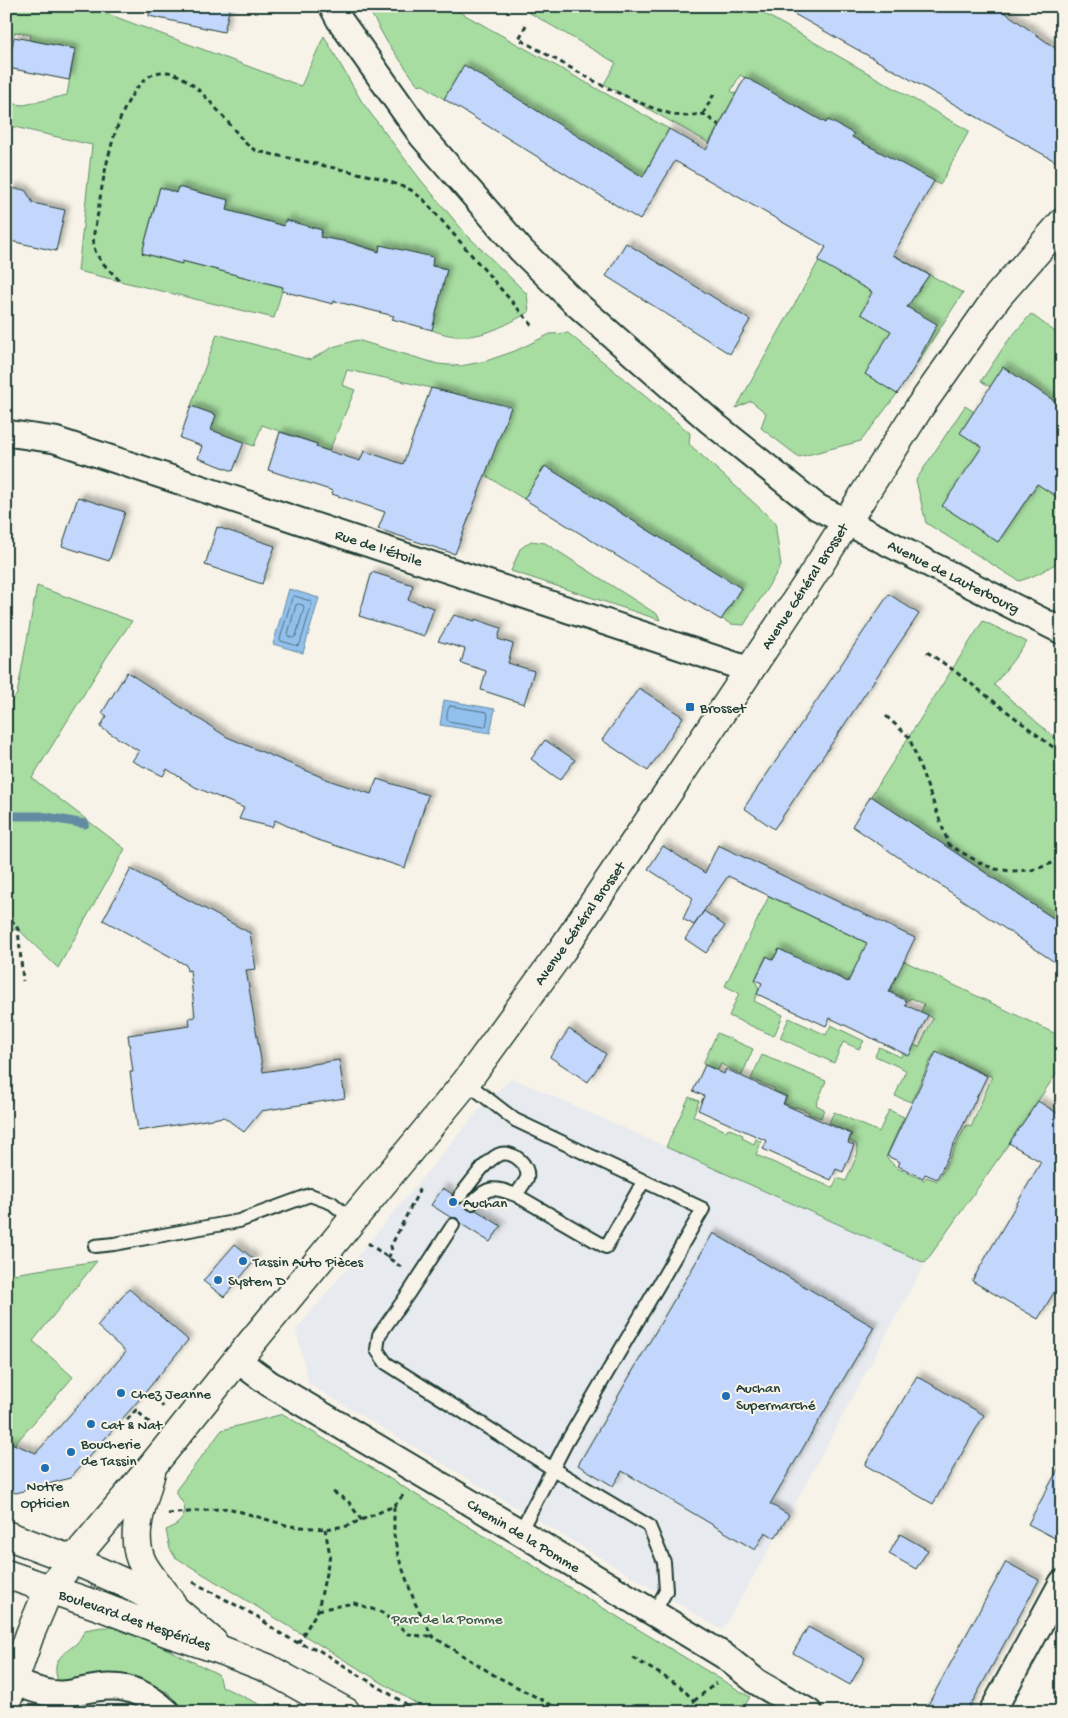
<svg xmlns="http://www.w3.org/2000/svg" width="1068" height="1718" viewBox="0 0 1068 1718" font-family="'Gochi Hand',sans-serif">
<defs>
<filter id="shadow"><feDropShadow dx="4.5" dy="-4.5" stdDeviation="2.5" flood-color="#0004"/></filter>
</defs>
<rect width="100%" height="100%" fill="#f7f3e8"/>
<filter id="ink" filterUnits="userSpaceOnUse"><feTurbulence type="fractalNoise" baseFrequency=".02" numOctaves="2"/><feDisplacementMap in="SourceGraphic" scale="10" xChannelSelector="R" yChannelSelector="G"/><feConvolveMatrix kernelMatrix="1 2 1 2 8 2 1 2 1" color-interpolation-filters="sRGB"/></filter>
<g filter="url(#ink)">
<path fill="#e7eaee" d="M512 1078 925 1263 789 1515 722 1630 309 1384 296 1330 488 1099Z"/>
<path fill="#a7dda1" stroke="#638d6a" d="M6 6H80L105 13 301 86 324 36 362 102 420 179 465 233 527 294 529 312C496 331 469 345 432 330L447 269 348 242 320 237 322 230 286 220 284 226 227 210 229 200 178 187 176 193 160 187 142 253 181 264 182 261 283 287 274 318 78 271 92 145 6 125V103L24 105 67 95 75 49 30 40 31 35 16 32 6 44Z
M367 6H449L669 129 643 177 464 66 444 99 422 84 418 85 387 42Z
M518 6H751L969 131 940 185 852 137 854 134 828 120 826 123 740 75 731 91 736 94 709 143 604 84 616 63Z
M839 225 963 293 897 394 861 441 799 457 761 428 766 413 751 401 736 408Z
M1031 314 1062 337V435L981 381 1007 342Z
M568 333 690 433 689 444 775 522 781 566 744 625 731 624 722 619 721 620 741 588 545 466 524 499 485 475 456 394 414 384 347 370 342 385 355 390 329 451 316 447 317 444 262 425 254 446 211 430 216 415 191 406 217 334 310 360 333 347 357 340 438 364 461 366 486 361 515 351 550 334Z
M965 406 996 426 943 506 998 542 1052 462 1062 469V560C1048 568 1035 577 1019 581L926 523 916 480Z
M531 541 545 543 658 615 660 620 511 571 520 549Z
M37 586 132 621 108 655 32 778 125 849 58 968 18 929 6 931V709L17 694Z
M983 621 1027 642 994 685 1062 744V924L871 796Z
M769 896 1062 1037V1065L1024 1122 925 1263 666 1147 689 1097 699 1101 693 1116 726 1131 728 1128 743 1135 742 1138 754 1144 756 1139 761 1142 756 1155 833 1188 837 1178 846 1181 858 1153 856 1144 849 1141 852 1134 829 1123 834 1112 879 1132 889 1110 904 1117 886 1157 897 1168 924 1180 926 1177 938 1181 966 1125 971 1127 992 1077 947 1056 945 1060 933 1055 911 1102 895 1096 906 1070 875 1056 879 1047 901 1057 908 1043 919 1047 933 1018 921 1012 924 1004 911 998 909 1000 852 974 848 982 827 970 825 974 824 971 779 949 773 959 766 956 755 980 759 989 754 1001 783 1015 774 1036 729 1016 739 993 725 986Z
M789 1018 826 1035 831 1025 864 1041 859 1049 843 1042 834 1063 780 1038Z
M717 1033 753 1049 742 1075 721 1064 718 1070 703 1064Z
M762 1055 826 1081 816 1105 824 1109 821 1118 808 1114 809 1112 796 1107 795 1108 784 1103 787 1096 775 1091 773 1094 775 1089 751 1079Z
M97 1261 33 1341 73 1377 15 1444 6 1441V1275Z
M283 1414 750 1697 741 1712H430L175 1557 170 1549 166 1530C184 1523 192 1509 176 1494V1490L222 1430Z
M102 1627 121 1628 136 1634 218 1674 221 1686 263 1706 277 1704 291 1712H180L168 1692 114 1678 62 1684 58 1681C51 1660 62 1655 76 1644 80 1640 82 1635 85 1630Z"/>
<path fill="#92c0ec" stroke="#648ca2" d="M289 589 319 598 303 653 273 644Z
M444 700 495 709 490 733 440 725Z"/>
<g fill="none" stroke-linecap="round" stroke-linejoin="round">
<path stroke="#4d717e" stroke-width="1" d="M295 596 310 601 312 603 300 644 298 646 281 641 280 639 292 598Z
M299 604 303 605 304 608 296 636 293 638 288 636V634L296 605Z
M450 706 487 712 488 715 486 726 484 727 448 721C446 718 447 709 450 706Z"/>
<path stroke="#648ca2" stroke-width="9" d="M6 816H41L85 824"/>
</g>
<path fill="#c3d6fb" stroke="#1f3d34" filter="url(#shadow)" d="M150 6H230L224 32 149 16Z
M780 6H996L1062 53V165Z
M14 37 75 49 69 80 8 68Z
M464 65 643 177 669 129 706 150 745 77 826 123 828 120 838 125 854 134 852 137 934 181 893 255 929 275 907 307 937 324 914 368 897 394 865 374 891 331 861 314 872 292 818 261 826 247 675 161 640 220 444 99Z
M160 187 176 193 178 187 229 200 227 210 284 226 285 220 322 230 320 237 348 242 379 252 380 245 433 257 432 266 447 269 432 330 392 319 394 316 334 301 333 304 282 291 283 287 182 261V264L142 253Z
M11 189H21L26 191 33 203 65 210 56 251 6 240V201Z
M626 243 750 320 730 354 606 276Z
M1003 367 1062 406V500L1037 484 998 542 942 506 982 447 960 433Z
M431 388 511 407 455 554 378 529 385 512 332 494 333 491 268 470 280 432 317 444 316 447 360 461 364 451 403 464Z
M191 406 216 415 211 430 244 442 233 471 198 458 202 446 180 438Z
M545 466 741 588 721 620 524 499Z
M78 497 125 512 109 561 62 546Z
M217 527 275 546 262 584 205 565Z
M372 572 413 585 408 600 434 608 424 636 359 616Z
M889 594 919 614 774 829 744 808Z
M454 615 475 621V619L501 628 498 639 513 644 508 663 534 671 524 704 481 690 486 671 461 663 465 649 438 641Z
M127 672 227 737 331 781 371 794 377 779 428 795 405 868 312 838 275 820 272 827 239 819 244 808 195 787 167 769 163 776 132 761 139 751 100 727 107 716 102 713Z
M639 688 683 717 648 771 602 740Z
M545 740 575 760 560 780 531 759Z
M871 796 1062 924V967L852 826Z
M718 845 915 938 889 992 907 1001 905 1005 928 1015 909 1056 830 1018 826 1026 757 994 762 983 755 980 767 956 773 960 779 949 848 982 867 943 728 876 694 925 683 919 693 898 648 869 663 846 705 873Z
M131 869 250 933 256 969 246 970 263 1072 339 1060 345 1098 261 1111 244 1132 224 1117 138 1131 130 1072H133L128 1035 190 1026 189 1018 195 1017 190 970 187 971 186 965 103 920Z
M704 911 725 926 706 953 685 939Z
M569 1029 606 1054 588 1082 550 1057Z
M936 1052 987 1076 937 1179 925 1174 923 1178 898 1166 900 1162 887 1156Z
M705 1065 724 1074 726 1069 786 1097 783 1104 851 1134 848 1143 854 1145 843 1172 836 1169 831 1180 763 1149 767 1141 698 1110 704 1096 693 1091Z
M1038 1101 1062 1116V1279L1038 1319 972 1281 1041 1162 1009 1143Z
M443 1188 452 1194V1198L455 1203 459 1204 464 1203 467 1209 471 1211 476 1210 501 1226 490 1242 461 1224 457 1218 450 1217 431 1205Z
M713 1233 874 1327 770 1504 789 1515 775 1538 765 1532 755 1550 622 1471 613 1486 578 1465Z
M235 1244 255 1260 224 1297 203 1281Z
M129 1289 188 1340 138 1401 70 1478 16 1493 6 1489V1441L36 1453 126 1352 97 1326Z
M917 1376 984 1415 933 1504 865 1465Z
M1062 1462V1542L1028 1524Z
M900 1534 928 1550 916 1569 889 1554Z
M1006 1562 1039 1580 967 1712H924Z
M808 1627 865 1658 850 1685 793 1653Z"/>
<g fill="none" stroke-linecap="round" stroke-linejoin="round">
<defs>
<path id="service" d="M466 1082 515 1120 703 1209 566 1443 520 1532
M460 1196C471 1183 483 1163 498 1155 511 1149 530 1164 527 1178 525 1183 519 1190 516 1195
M472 1203C488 1185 494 1187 516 1195L606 1247 643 1182
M453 1225 408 1294 379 1335 377 1350 386 1363 553 1469 649 1526 664 1562 666 1591 653 1614
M95 1246 114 1244 239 1221 310 1195 332 1203 352 1220"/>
<path id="minor" d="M332 6 339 19 422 136 521 250 572 300 711 422 817 507 1062 631
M6 433 55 440 741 667 748 672
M237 1360 270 1384 520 1532 723 1655 757 1682 809 1712
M13 1682C29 1687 46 1695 62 1694 78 1693 95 1686 112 1687 133 1687 152 1698 167 1712
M992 1712 1062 1583"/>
<path id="secondary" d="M151 1472C144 1500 127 1538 144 1566 152 1579 162 1591 172 1604
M6 1535 73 1560 125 1583 177 1611 213 1642
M6 1574 102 1607 169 1633 221 1650 267 1668 346 1712
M6 1704 30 1634 49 1589 153 1465 237 1360 466 1082 562 950 669 791 807 584 919 408 998 296 1062 223"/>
</defs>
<use href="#service" stroke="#1f3d34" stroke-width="16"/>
<use href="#minor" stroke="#1f3d34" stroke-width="29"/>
<use href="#secondary" stroke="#1f3d34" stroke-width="31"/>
<path stroke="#1f3d34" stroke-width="3" stroke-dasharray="5 4" stroke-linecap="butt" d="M526 25 519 39 605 87 650 107 674 115 687 116 703 114 719 125 717 130
M703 114 714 94
M119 280C110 270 97 260 94 247 92 237 96 223 98 213 102 180 121 67 167 72 190 74 218 111 233 128 240 137 246 146 257 151L380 178 411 190 424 200 532 325
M927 652 952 669 1062 754
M886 716 909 737 949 845 982 864 995 869 1011 871 1032 870 1042 867 1052 863 1062 855
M6 912 18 929 23 981
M368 1243 401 1267
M388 1258 392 1251 391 1246 419 1191 415 1187
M157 1397 163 1407
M127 1420 136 1410 151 1424
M333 1492 348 1501 362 1521
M394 1506 405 1493
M168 1514 228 1508 289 1526 325 1529 347 1526 394 1506V1535L398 1556 415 1603 432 1636 494 1675 565 1712
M193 1582 258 1617 278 1632 298 1643 317 1649 419 1712
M318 1610 354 1603 381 1612 409 1634 421 1636H432
M298 1643 318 1610 330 1555 325 1529
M633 1658 680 1686 694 1701 681 1712
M694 1701 716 1683"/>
<use href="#service" stroke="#f7f3e8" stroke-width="12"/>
<use href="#minor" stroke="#f7f3e8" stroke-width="25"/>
<use href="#secondary" stroke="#f7f3e8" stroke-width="28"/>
</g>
</g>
<g fill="#1f6fb2" stroke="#f7f3e8" stroke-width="2">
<rect x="685" y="702" width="10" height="10" rx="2.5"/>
<circle cx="453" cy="1202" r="5"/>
<circle cx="243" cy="1261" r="5"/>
<circle cx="218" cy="1280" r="5"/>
<circle cx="121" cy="1393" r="5"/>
<circle cx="726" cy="1396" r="5"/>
<circle cx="91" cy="1424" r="5"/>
<circle cx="71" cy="1452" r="5"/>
<circle cx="45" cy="1468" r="5"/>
</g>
<g text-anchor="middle" stroke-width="4" stroke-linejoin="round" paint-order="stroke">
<g font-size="15" fill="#1f3d34" stroke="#f7f3e8">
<text transform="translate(379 547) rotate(18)" y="5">Rue de l'Étoile</text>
<text transform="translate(954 576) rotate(27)" y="5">Avenue de Lauterbourg</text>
<text transform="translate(804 586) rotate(-57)" y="5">Avenue Général Brosset</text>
<text transform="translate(579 923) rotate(-55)" y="5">Avenue Général Brosset</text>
<text transform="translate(524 1535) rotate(31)" y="5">Chemin de la Pomme</text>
<text transform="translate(135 1619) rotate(19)" y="5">Boulevard des Hespérides</text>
</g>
<g font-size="15" fill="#1f3d34" stroke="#f7f3e8" text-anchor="start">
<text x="700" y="712">Brosset</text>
<text x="463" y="1207">Auchan</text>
<text x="253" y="1266">Tassin Auto Pièces</text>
<text x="228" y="1285">System D</text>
<text x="736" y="1392">Auchan<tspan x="736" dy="17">Supermarché</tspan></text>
<text x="131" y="1398">Chez Jeanne</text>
<text x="101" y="1429">Cat &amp; Nat</text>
<text x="81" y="1448">Boucherie<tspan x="81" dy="17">de Tassin</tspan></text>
<text x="45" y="1490" text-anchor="middle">Notre<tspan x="45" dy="17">Opticien</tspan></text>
</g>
<g font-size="15" fill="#3a5d4a" stroke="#f7f3e8">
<text x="447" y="1623">Parc de la Pomme</text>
</g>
</g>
<rect width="1068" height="1718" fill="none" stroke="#f7f3e8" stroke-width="25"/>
<rect x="12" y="12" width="1043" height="1693" fill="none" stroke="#1f3d34" stroke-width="2" filter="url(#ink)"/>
</svg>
